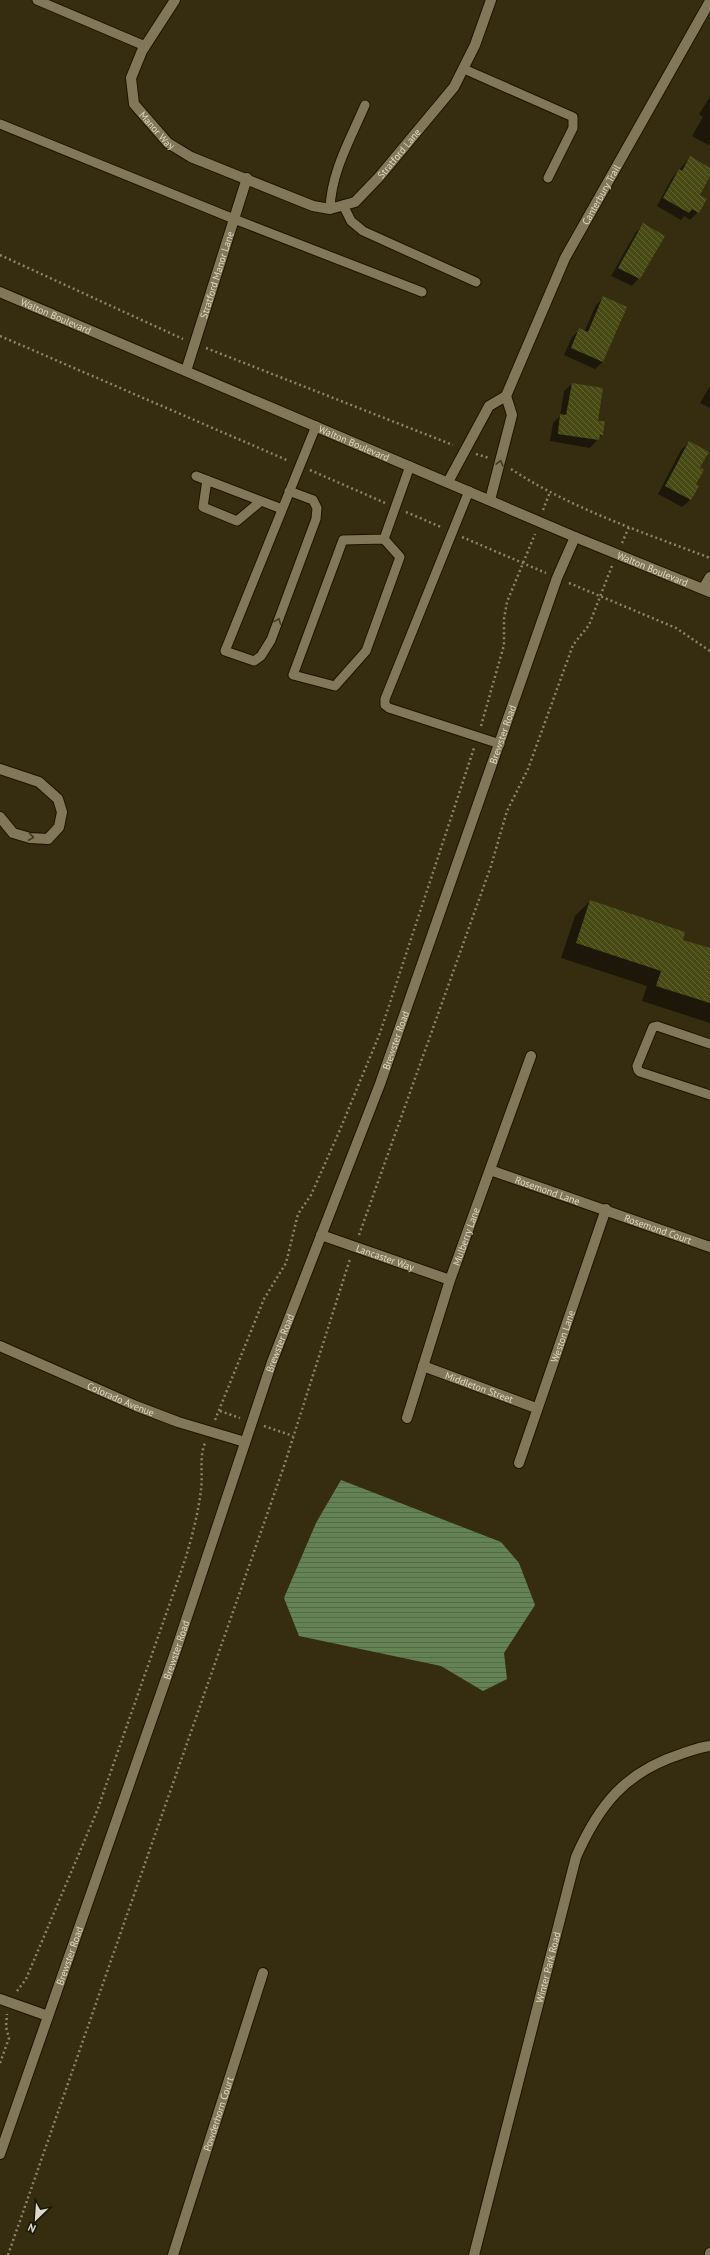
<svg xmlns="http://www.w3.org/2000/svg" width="710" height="2255" viewBox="0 0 710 2255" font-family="'PT Sans',sans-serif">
<defs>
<pattern id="water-rules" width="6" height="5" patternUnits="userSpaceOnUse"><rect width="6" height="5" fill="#638355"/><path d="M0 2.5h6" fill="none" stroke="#56694b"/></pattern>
<pattern id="building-back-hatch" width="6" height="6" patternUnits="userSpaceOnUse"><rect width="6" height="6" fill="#474b13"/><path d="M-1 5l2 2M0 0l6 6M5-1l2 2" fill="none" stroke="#616434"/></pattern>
</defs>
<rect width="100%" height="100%" fill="#362c10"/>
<path fill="url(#water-rules)" d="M341 1480 501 1542 519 1563 535 1605 504 1653 507 1679 483 1691 441 1666 299 1636 284 1598 316 1523Z"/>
<path fill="#0007" d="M710 97V143L708 145 692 136 703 117 699 114Z
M690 157 710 169V174L698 195 705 200 698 212 690 220 684 216 681 220 657 206 672 178Z
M644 225 639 278 632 286 611 276 636 232Z
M603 298V362L595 369 564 355 572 337 579 330 584 332 596 305Z
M572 384 597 422 602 435 590 448 550 441 553 423 560 416 564 391Z
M710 386V408L700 403Z
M689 442 699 467 694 484 698 486 690 500 682 507 658 494 681 450Z
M590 901 682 940 710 950V1023L642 1001 647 986 561 958 575 916Z"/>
<path fill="url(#building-back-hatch)" d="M690 156 710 168V176L700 195 707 199 699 213 692 209 689 213 663 198 679 169 682 171Z
M643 223 665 236 640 279 618 268Z
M603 296 627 307 603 362 571 348 579 328 588 332Z
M572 383 603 388 598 421H605L603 435H600L599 440 558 434 560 414 566 415Z
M689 441 709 452 700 467 704 470 696 484 699 486 691 500 665 486Z
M590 900 685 932 683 940 710 948V1003L656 986 661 971 576 943Z"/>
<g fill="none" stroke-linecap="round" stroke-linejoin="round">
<defs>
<path id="lane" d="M37 0 145 46
M464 69 573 117V128L548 178
M0 124 234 219 422 292
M343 205 351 221 363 231 476 282
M330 209C331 172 351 138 365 105
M196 476 282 509
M207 480 203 507 237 521 261 501
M289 491 313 500 317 508 316 519 271 640 261 656 254 661 225 651 316 426
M469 491 385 699V705L389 708 500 744
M384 539 400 557 366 651 335 686 293 675 343 540 384 539 410 466
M710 1044 657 1026 653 1027 637 1066 638 1070 640 1072 710 1095"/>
<g id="street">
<path id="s1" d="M175 0 142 51 131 78 134 104 168 143 191 157 313 206 330 209 355 202 379 177 454 87 475 45 491 0"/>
<path id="s2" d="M186 371 247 178"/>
<path id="s3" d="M506 396 565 258 710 1"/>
<path d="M448 482 489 406 506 396 512 415 490 500"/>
<path d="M703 589 710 577"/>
<path d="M0 769 39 782 58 799 62 812 59 827 48 839 30 838 13 833 0 817"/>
<path id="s4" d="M490 1170 710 1247"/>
<path id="s5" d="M321 1235 450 1280"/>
<path id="s6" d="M0 1346 136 1406 178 1422 245 1442"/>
<path id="s7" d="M423 1366 536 1408"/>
<path id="s8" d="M407 1418 450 1280 531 1056"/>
<path id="s9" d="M519 1463 606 1209"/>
<path d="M0 1999 48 2016"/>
<path id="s10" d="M173 2255 263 1973"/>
<path id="s11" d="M474 2255 576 1857C599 1805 625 1772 681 1754 690 1751 700 1747 710 1746"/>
<path d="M710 2255V2253"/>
</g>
<g id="secondary">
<path id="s12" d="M0 292 575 537 710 592"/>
<path id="s13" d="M0 2154 175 1653 272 1362 380 1084 557 578 575 537"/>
</g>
</defs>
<use href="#lane" stroke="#1d1400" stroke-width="11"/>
<use href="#street" stroke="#1d1400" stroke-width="12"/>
<use href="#secondary" stroke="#1d1400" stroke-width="12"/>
<path stroke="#8b836d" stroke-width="2.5" stroke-dasharray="2 3" stroke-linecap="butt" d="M0 255 183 339
M0 336 289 461
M206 348 453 445
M476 454 489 458
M511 469C572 509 642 532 710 558
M310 470 385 503
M543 510 550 492
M406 512 441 527
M462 537 546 573
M622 543 629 527
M569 583 676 628 710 651
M481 726 504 645V619L507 602 535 534
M359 1235 491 866 507 811 528 769 573 645 589 625 612 566
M220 1411 240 1418
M215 1420 264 1299 286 1263 298 1214 311 1195 339 1132 380 1033 474 748
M264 1426 293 1436
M17 1991 26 1979 97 1811 185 1560C192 1537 198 1514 201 1490 203 1475 199 1457 205 1443
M0 2063 9 2038 6 2027 7 2014
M8 2255 284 1466 350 1259"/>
<use href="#lane" stroke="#827859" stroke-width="9"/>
<use href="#street" stroke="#827859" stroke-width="10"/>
<use href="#secondary" stroke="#827859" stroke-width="10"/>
</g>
<defs><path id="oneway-chevron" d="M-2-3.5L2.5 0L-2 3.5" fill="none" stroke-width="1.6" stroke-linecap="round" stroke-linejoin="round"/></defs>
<g stroke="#3e3825">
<use href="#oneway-chevron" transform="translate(500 463) rotate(-75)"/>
<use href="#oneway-chevron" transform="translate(278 621) rotate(-69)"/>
<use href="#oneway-chevron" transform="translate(31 837) rotate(8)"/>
</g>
<g text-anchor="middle" stroke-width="3" stroke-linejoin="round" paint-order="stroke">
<g font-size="10" fill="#ddd8c7" stroke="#191509">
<text dy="4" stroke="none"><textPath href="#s1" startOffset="151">Manor Way</textPath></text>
<text dy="4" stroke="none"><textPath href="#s1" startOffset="435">Stratford Lane</textPath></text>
<text dy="4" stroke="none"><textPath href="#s3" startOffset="223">Canterbury Trail</textPath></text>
<text dy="4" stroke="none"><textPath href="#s2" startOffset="101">Stratford Manor Lane</textPath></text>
<text dy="4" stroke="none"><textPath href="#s12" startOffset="61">Walton Boulevard</textPath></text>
<text dy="4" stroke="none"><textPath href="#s12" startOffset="385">Walton Boulevard</textPath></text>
<text dy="4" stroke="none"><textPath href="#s12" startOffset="709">Walton Boulevard</textPath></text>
<text dy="4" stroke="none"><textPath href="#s13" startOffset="1506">Brewster Road</textPath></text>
<text dy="4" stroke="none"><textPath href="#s13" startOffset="1182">Brewster Road</textPath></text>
<text dy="4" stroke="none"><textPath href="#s4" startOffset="61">Rosemond Lane</textPath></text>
<text dy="4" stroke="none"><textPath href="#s4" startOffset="178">Rosemond Court</textPath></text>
<text dy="4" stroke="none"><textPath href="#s8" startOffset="191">Mulberry Lane</textPath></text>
<text dy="4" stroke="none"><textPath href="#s5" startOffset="68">Lancaster Way</textPath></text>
<text dy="4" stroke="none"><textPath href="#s9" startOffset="134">Weston Lane</textPath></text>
<text dy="4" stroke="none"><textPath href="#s13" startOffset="858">Brewster Road</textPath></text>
<text dy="4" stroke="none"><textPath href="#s7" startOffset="60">Middleton Street</textPath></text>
<text dy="4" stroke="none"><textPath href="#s6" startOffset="132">Colorado Avenue</textPath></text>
<text dy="4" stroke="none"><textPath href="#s13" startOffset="534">Brewster Road</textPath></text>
<text dy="4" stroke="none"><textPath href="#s13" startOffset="210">Brewster Road</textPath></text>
<text dy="4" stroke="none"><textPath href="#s11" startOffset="297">Winter Park Road</textPath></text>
<text dy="4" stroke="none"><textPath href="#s10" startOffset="148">Powderhorn Court</textPath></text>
</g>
</g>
<g transform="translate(36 2219) rotate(205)" stroke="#191509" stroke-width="3" paint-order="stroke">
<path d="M0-3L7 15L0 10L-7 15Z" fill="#ddd8c7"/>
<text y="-6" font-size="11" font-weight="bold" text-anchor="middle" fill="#ddd8c7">N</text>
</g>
</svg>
